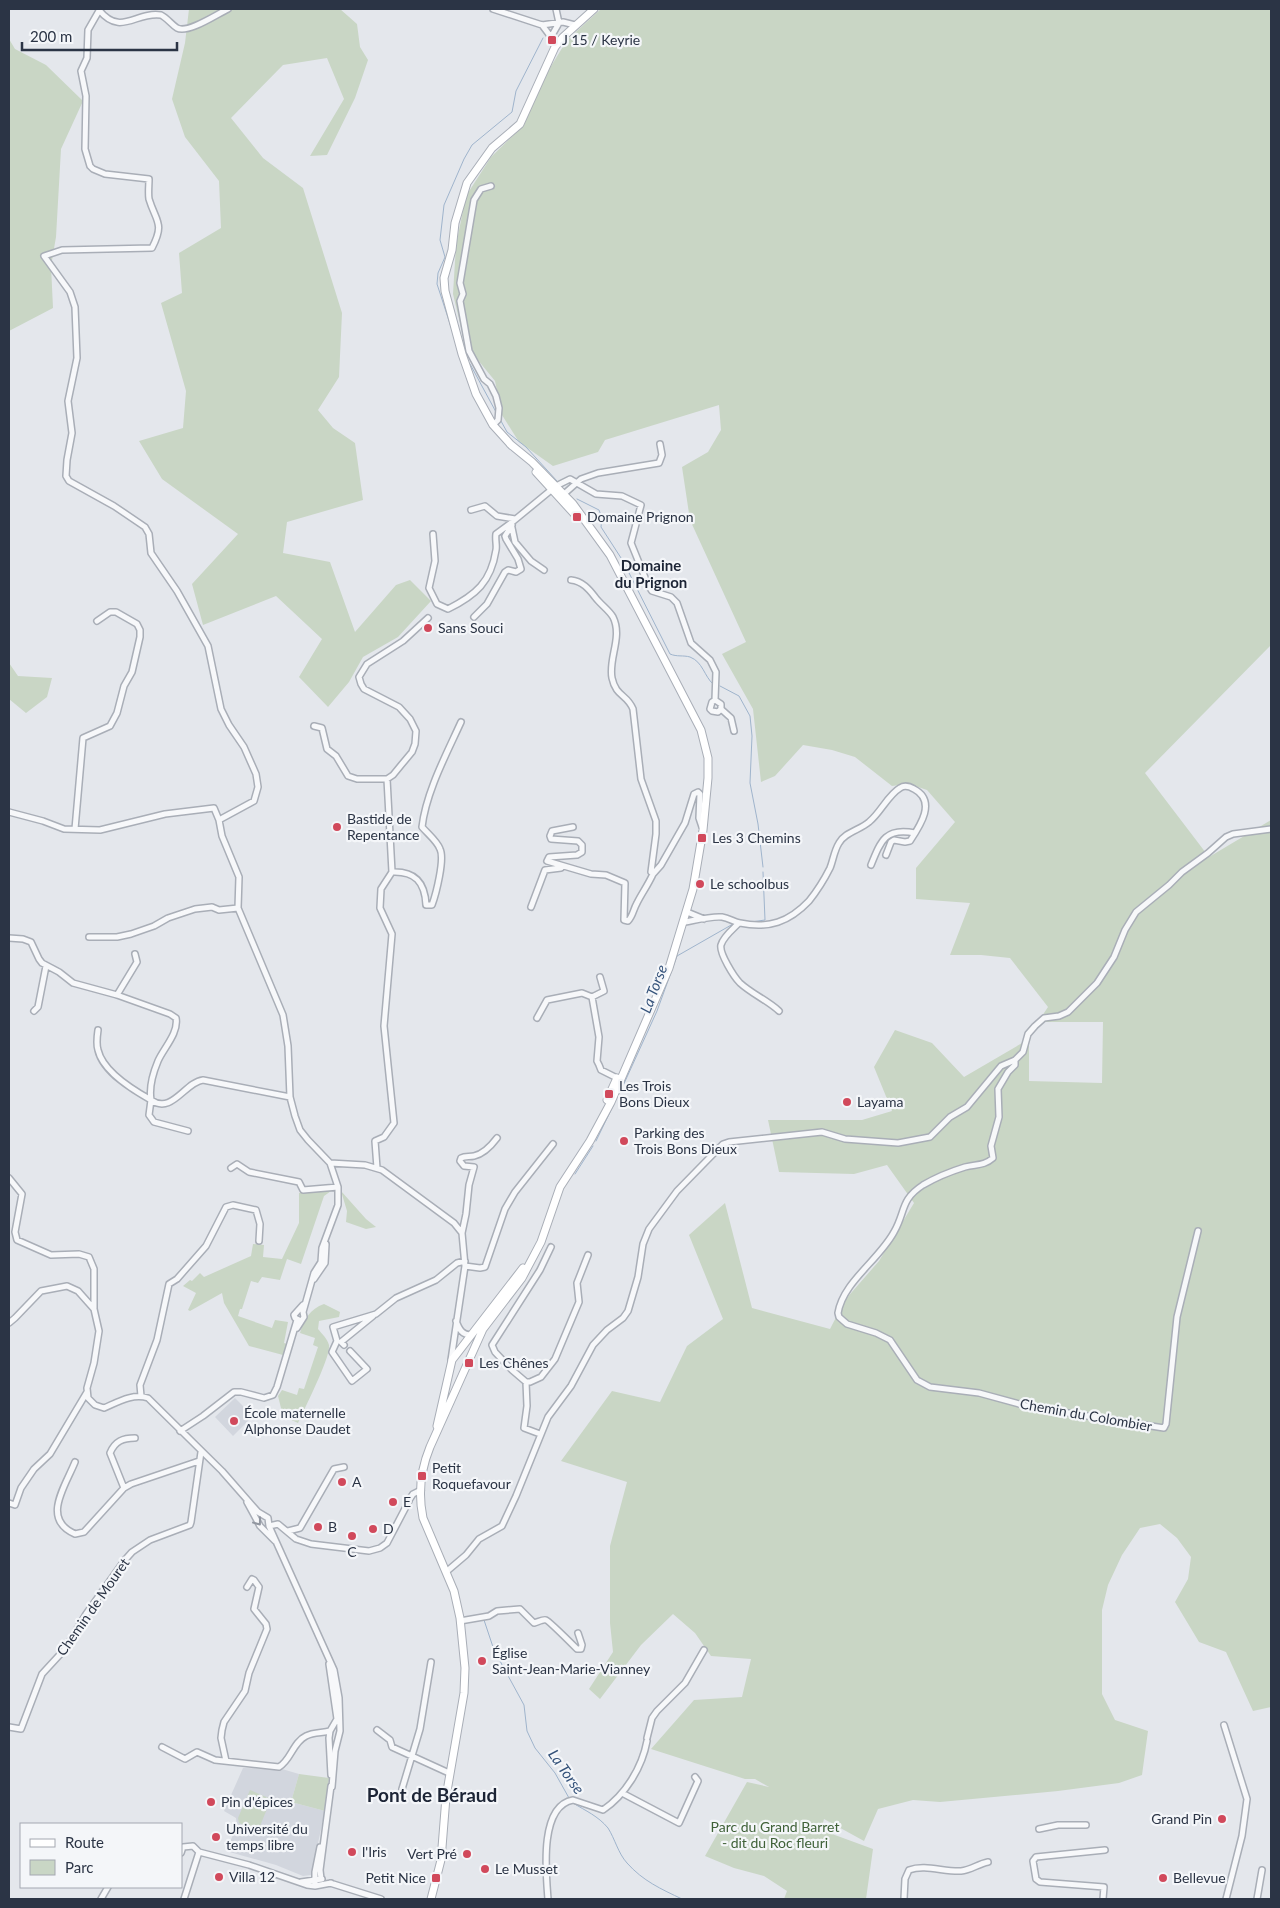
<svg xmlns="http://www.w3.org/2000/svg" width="1280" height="1908" viewBox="0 0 1280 1908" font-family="Lato,sans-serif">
<rect width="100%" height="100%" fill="#e4e7ec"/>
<path fill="#d2d6de" d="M235 1398 244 1407 249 1403 257 1412 233 1436 215 1417Z
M243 1768 282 1769 299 1774 291 1802 325 1811 311 1875 303 1876 276 1865 226 1851 237 1826 236 1818 224 1811Z"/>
<path fill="#c9d6c5" d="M189 9H340L357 24 360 47 368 60 355 98 327 155 310 156 344 99 327 58 283 65 231 118 263 158 303 188 342 313 339 377 318 410 333 428 355 443 363 500 287 522 283 553 330 562 355 632 396 585 410 580 431 601 398 637 363 657 349 682 328 707 299 677 322 639 276 596 203 625 192 584 238 534 162 479 139 441 183 428 186 391 161 303 182 293 179 253 221 228 219 181 185 137 172 99 185 43Z
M601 9H1271V645L1145 773 1209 857 1271 820V1707L1253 1711 1226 1652 1199 1642 1175 1602 1188 1579 1191 1557 1177 1538 1160 1524 1140 1528 1122 1555 1108 1585 1102 1610V1694L1115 1720 1148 1731 1142 1775 1119 1783 1058 1791 940 1802 913 1800 878 1809 864 1841 824 1819 822 1827 824 1831 873 1849 866 1899H784L787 1891 764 1876 734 1868 705 1856 747 1782 769 1787 755 1779H745L651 1749 694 1700 742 1697 751 1659 711 1656 695 1633 673 1614 641 1645 600 1699 589 1689 613 1652 610 1623V1546L627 1482 561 1461 612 1391 660 1402 687 1346 723 1319 689 1235 725 1203 752 1308 830 1329 845 1300 879 1261 914 1203 887 1165 854 1174 779 1172 768 1120H862L892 1111 874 1067 895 1030 932 1043 964 1077 1029 1039V1081L1102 1083 1103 1022H1038L1048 1007 1010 958 981 955H950L970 903 916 899V868L955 822 927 790 909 784 892 786 855 757 832 750 803 745 775 776 761 782 753 709 722 654 746 642 690 520 682 467 708 452 721 430 719 405 605 440 598 452 553 466 519 442 502 415 495 381 465 344 453 294 456 245 466 196 491 157 524 125 542 81 567 40Z
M9 39 15 49 46 65 83 101 61 149 56 237 51 266 53 308 9 331Z
M9 663 18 676 52 678 47 697 26 713 9 699Z
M334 1189 324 1196 301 1264 287 1259 280 1280 262 1277 258 1283 251 1281 242 1309H240L238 1316 272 1328 275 1320 288 1322 284 1343 287 1344 283 1355 249 1346 224 1303 222 1293 190 1311 188 1310 196 1293 183 1286 190 1280 192 1281 200 1273 204 1277 251 1256 253 1244 264 1245 263 1257 282 1259 299 1223V1193Z
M341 1191 366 1219 376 1227 366 1229 346 1222 347 1211Z
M324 1304 340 1312 339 1317 319 1321 318 1329C322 1334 327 1338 329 1345 331 1357 304 1409 298 1423L283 1416 278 1396 282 1390 297 1395 299 1388 304 1389 318 1347 313 1345 315 1338 300 1333C304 1319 310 1309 324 1304Z
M299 1774 329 1778 325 1811 291 1802Z
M250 1790 271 1799 258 1831 239 1823 238 1818Z"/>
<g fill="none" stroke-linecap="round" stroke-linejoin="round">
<path stroke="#9fb4cc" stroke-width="1" d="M453 333 437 284 438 273 445 257 440 240 444 205 464 159 472 145 512 112 516 91 543 38
M470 364 496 412
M501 421 507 432 526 447 557 481
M577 499 599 510 602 518 601 527 623 561 670 654C677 657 683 655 690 657 703 662 704 676 713 684
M720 686 739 696 750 716 752 736 750 783 758 824 763 867
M739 920 748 922
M751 922 765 920 763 872
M622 1088 657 1011 677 956 733 924
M596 1141 613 1106
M575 1174 593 1146
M484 1620 494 1650 524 1705 527 1731 535 1748 555 1773 569 1798
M573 1803C586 1811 598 1816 608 1828 615 1839 618 1853 627 1863 643 1881 661 1889 682 1899"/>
<defs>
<path id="street" d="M100 9 88 30 87 58 81 71 86 96 85 149 90 166 93 169 105 174 149 179C149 185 148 193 149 199 156 222 165 223 152 248L62 250 44 256 70 292 75 307 77 358 68 401 72 433 67 460 66 476 69 481 114 506 145 527 149 534 151 553 177 591 208 646 221 709 229 725 244 747 256 774 258 787 254 801 219 820 222 836 239 877 238 908 283 1015 288 1046 290 1097 295 1116 300 1130 308 1140 330 1163 365 1165 382 1170 454 1223 462 1233 465 1266 451 1360
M493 9 542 25 563 22 575 25
M99 10C121 37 136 11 161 15 167 18 171 24 177 28 188 34 217 14 228 9
M542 25 551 37 555 47
M551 37 559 23 556 9
M491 186 481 189 474 200 460 283 463 294 460 301 469 351 484 379 490 384 496 396 499 408 498 420 493 425
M562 493 564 494 581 479 598 473 659 463 662 455 660 444
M471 510 485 506 497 516 515 519
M433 534 435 561 429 588 437 604 448 609C476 595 491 582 496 550 497 545 495 540 496 534L511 523
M544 570 531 561 515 542 511 523 556 486 570 479 596 494 622 496 641 505 631 543 648 585 652 591 671 597 677 603 691 643 710 660 716 672 715 700 712 702 710 709 712 711 718 712 721 709V704L715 700
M571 580C582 581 589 589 595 597 600 604 609 610 613 617 623 637 608 659 612 678 616 697 627 694 633 709L641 779 656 821V834L651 872 653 874 661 865 685 823 694 794 698 792 700 794 699 818 702 827
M474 617 487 604 505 572 508 570 516 572 521 569 518 559 506 539 505 536 512 525
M721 709 731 718 734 731
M314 726 322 728 327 749 336 756 348 776 357 779H387L393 775 402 764 412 752 415 744 416 731 410 719 399 707 364 689 361 684 359 677 367 664 403 641 428 618
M387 779 392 872
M9 812 43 821 64 829 100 830 165 814 214 808 219 820
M573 827 552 831 550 836 551 839 578 841 582 845V852L577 855 549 857 547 861 591 874 606 875 625 883 624 920 628 921C633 916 633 910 637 903 642 893 648 885 653 874
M75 829 83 738 110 726 117 713 124 686 132 672 140 637V630L137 624 116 612H110L97 621
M871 865C881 840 886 827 915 833
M531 907 545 870 561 868
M687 912 704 919
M685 922C696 920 711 916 722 917 729 918 734 922 740 923 769 929 789 922 809 901 817 891 824 880 830 868 833 861 834 851 839 843 845 832 860 830 869 822 881 812 888 795 900 788 904 785 909 786 914 789 937 801 920 826 910 841L905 842 894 840 891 842 886 855
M739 923C733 929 723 937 721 945 719 953 734 977 740 983 752 994 767 1000 779 1011
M89 937H117L131 934 154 926 168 918 195 909 212 907 219 910 238 908
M9 938 23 939 31 942 39 959 42 963 59 972 73 983 117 995 170 1014 176 1018C179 1033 163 1049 158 1061 153 1073 149 1088 151 1100 172 1115 185 1082 203 1080L290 1097
M117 995 137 962 135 954
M592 997 604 991 600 977
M34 1011 38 1007 46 966
M537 1018 547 1000 582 993 592 997 599 1037 597 1061 599 1065 601 1070 617 1078
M98 1030C97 1037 96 1044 98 1050 103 1072 133 1090 151 1100L149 1115 154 1122 188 1131
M1015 1060V1065L1008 1072 998 1089 999 1117 991 1146 993 1158C984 1166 976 1164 965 1167 952 1171 935 1178 923 1185 900 1200 906 1211 894 1232 879 1260 843 1282 838 1313L839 1317 847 1324 876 1333 890 1340 917 1380 930 1387 979 1393 1030 1407 1164 1428 1166 1424 1177 1317 1198 1231
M231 1168 237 1164 249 1172 299 1182 303 1190 338 1187
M377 1168 375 1141 384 1137 394 1123 384 1026 392 934 380 908 381 889 392 872C415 871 425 882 426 905H432C436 894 445 859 440 849 437 841 428 834 422 827 426 792 447 753 461 722
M9 1178 22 1194 15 1232 17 1240 51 1255 79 1254 89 1257 94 1269V1308
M462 1233 466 1214 469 1185 474 1167 464 1166 460 1161 461 1158C465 1156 469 1157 474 1156 483 1154 491 1146 497 1138
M551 1247 540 1270 492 1345 495 1352 512 1370 526 1382H530L541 1377 555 1359 579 1302 577 1283 588 1255
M465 1266 480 1268 485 1267 505 1209 515 1192 553 1144
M314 1279 325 1263 326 1244
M299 1320 295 1318 294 1315 303 1305
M456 1321C459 1329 462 1335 471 1335
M9 1323 15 1318 41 1291 67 1286 78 1291 94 1309 99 1331 94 1363 87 1388 88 1398 95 1405 104 1408C118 1402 133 1393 148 1398L222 1471 258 1512 268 1518 269 1526 334 1670 339 1698 340 1731 335 1751 332 1787
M297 1328 304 1317 303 1312 314 1273 321 1262 322 1248 338 1205V1187L330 1163
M344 1345 341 1342 373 1316
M350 1351 367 1369 352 1381 332 1352 337 1341 333 1327 376 1314 396 1298 436 1280 457 1263 465 1261
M526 1382 527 1406 524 1428 540 1434
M141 1396 140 1385 157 1340 169 1284 177 1279 206 1246 226 1207 233 1205 256 1210 260 1224 259 1241
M180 1431 203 1416 234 1392H241L264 1398 273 1395 277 1387 297 1320
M75 1462C65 1487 41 1519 75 1534L84 1532 124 1488 131 1484 199 1461
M124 1488 110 1453C115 1441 123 1438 135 1438
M409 1500 413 1494 421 1490
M247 1502 260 1526 275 1541
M9 1503 15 1505 21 1488 34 1469 50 1454 87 1392
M269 1526 278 1524 296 1539 311 1544 369 1551 380 1548 387 1543 409 1501
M288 1531 300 1528 334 1469 344 1467
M446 1572 466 1555 479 1539 502 1526 516 1496 548 1417 571 1386 593 1345 607 1330 623 1318 628 1311 638 1277 643 1244 649 1229 677 1191 723 1144 729 1142 822 1132 845 1139 898 1143 930 1137 950 1117 967 1107 1001 1066 1015 1060 1023 1052 1028 1034 1035 1026 1044 1018 1059 1016 1068 1012 1097 983 1114 957 1125 930 1136 912 1169 885 1182 872 1208 853 1226 837 1233 834 1271 829
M460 1621 489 1616 497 1611 520 1609 534 1623C538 1622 543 1619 546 1620 549 1621 572 1644 577 1649H581L582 1645 578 1633
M329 1664 337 1719 330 1731 329 1738 331 1775
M1224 1725 1247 1799 1242 1836 1226 1899
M9 1727 21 1729 42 1674 65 1649 86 1614 124 1561 132 1552 150 1540 190 1525 191 1522 201 1452
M377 1730 390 1740 392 1747 449 1773
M647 1738 652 1718 657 1711 685 1683 704 1650
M162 1747 185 1759 197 1752 215 1760 279 1767C291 1760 293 1742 306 1736 313 1732 322 1733 330 1731
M226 1761 221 1738 222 1730 224 1722 245 1691 249 1673 267 1629 266 1624 254 1609 259 1587 254 1580 252 1579 247 1587
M402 1789 420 1729 431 1662
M622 1793 679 1823 698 1781 695 1777
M1039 1829 1058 1825H1086
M181 1853 183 1847 193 1846 199 1852
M321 1879 320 1870 331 1786
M301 1882 322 1879
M315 1883V1872L320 1847
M330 1883 381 1899
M101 1899 108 1887
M184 1899 199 1852 249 1865 307 1885 315 1886 331 1883
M548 1899C546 1873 539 1806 573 1800L603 1810C625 1795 642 1768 647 1741
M904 1899 905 1879 909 1870C925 1864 944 1872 961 1871 971 1870 978 1864 988 1862
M1103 1899 1104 1887 1040 1882 1036 1879 1033 1861 1036 1857 1105 1850
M1257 1899 1262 1870"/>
<path id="secondary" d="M512 446 493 425 476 394 462 354 445 291 444 278 452 250 455 223 467 183 492 148 520 124 555 47 563 37 594 9
M536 472 578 518
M607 1100 617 1078
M437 1426 452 1360 523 1268
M431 1899 441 1860 446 1797 464 1693 465 1668 460 1618 454 1591 423 1518C418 1494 421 1469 430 1447L483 1329 522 1278 541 1242 560 1187 590 1141 611 1102 669 968 693 889 703 830 708 778V758L701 730 610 555 573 504 532 462 510 444"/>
</defs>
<use href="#street" stroke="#a9aeb7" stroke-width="8"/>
<use href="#secondary" stroke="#a9aeb7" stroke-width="9"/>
<use href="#street" stroke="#f7f8fa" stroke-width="5"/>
<use href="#secondary" stroke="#fff" stroke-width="7"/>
</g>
<defs><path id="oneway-chevron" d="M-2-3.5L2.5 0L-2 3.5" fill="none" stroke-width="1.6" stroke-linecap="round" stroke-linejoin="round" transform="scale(1.25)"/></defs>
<use stroke="#9196a0" href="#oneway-chevron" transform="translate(258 1522) rotate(53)"/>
<g fill="#d1495b" stroke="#f4f6f9" stroke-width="2">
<rect x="547" y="35" width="10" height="10" rx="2.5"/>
<rect x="572" y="512" width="10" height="10" rx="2.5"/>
<circle cx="428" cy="628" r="5"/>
<circle cx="337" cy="827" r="5"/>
<rect x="697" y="833" width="10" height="10" rx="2.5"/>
<circle cx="700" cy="884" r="5"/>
<rect x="604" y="1089" width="10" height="10" rx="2.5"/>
<circle cx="847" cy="1102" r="5"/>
<circle cx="624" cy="1141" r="5"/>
<rect x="464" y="1358" width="10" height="10" rx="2.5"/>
<circle cx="234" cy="1421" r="5"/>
<rect x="417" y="1471" width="10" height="10" rx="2.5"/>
<circle cx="342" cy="1482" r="5"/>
<circle cx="393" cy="1502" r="5"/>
<circle cx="318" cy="1527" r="5"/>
<circle cx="373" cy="1529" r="5"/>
<circle cx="352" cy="1536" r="5"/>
<circle cx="482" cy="1661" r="5"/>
<circle cx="211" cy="1802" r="5"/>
<circle cx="1222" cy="1819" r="5"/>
<circle cx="216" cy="1837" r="5"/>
<circle cx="352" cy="1852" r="5"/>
<circle cx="467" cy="1854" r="5"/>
<circle cx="485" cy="1869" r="5"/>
<circle cx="219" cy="1877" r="5"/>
<rect x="431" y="1873" width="10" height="10" rx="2.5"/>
<circle cx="1163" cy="1878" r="5"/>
</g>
<g text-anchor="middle" stroke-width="4.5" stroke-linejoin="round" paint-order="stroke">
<g font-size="14" fill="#2b3445" stroke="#f4f6f9" text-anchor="start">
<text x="562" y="45">J 15 / Keyrie</text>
<text x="587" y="522">Domaine Prignon</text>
<text x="438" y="633">Sans Souci</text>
<text x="347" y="824">Bastide de<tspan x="347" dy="16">Repentance</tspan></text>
<text x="712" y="843">Les 3 Chemins</text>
<text x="710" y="889">Le schoolbus</text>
<text x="619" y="1091">Les Trois<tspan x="619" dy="16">Bons Dieux</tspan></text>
<text x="857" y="1107">Layama</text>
<text x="634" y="1138">Parking des<tspan x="634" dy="16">Trois Bons Dieux</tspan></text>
<text x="479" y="1368">Les Chênes</text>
<text x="244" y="1418">École maternelle<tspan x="244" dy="16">Alphonse Daudet</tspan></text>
<text x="432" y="1473">Petit<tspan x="432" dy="16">Roquefavour</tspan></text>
<text x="352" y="1487">A</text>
<text x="403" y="1507">E</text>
<text x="328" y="1532">B</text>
<text x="383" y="1534">D</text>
<text x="352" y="1557" text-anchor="middle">C</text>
<text x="492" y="1658">Église<tspan x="492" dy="16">Saint-Jean-Marie-Vianney</tspan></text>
<text x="221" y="1807">Pin d'épices</text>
<text x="1212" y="1824" text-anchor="end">Grand Pin</text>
<text x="226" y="1834">Université du<tspan x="226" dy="16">temps libre</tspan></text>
<text x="362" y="1857">l'Iris</text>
<text x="457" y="1859" text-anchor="end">Vert Pré</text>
<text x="495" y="1874">Le Musset</text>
<text x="229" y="1882">Villa 12</text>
<text x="426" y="1883" text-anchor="end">Petit Nice</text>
<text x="1173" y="1883">Bellevue</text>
</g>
<g font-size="14" fill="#2b3445" stroke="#f4f6f9">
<text transform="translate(1086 1415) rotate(10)" y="5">Chemin du Colombier</text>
<text transform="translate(93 1607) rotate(-55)" y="5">Chemin de Mouret</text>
</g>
<g font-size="14" fill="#3f6138" stroke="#f4f6f9">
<text x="775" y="1832">Parc du Grand Barret<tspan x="775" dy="16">- dit du Roc fleuri</tspan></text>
</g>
<g font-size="15" font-weight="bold" fill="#1d2536" stroke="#f4f6f9">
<text x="651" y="571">Domaine<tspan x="651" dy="17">du Prignon</tspan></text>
</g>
<g font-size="15" font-style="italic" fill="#34527a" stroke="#f4f6f9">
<text transform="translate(654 989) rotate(-69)" y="5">La Torse</text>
<text transform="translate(566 1772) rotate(55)" y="5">La Torse</text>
</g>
<g font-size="19" font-weight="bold" fill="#1d2536" stroke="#f4f6f9">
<text x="432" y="1802">Pont de Béraud</text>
</g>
</g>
<rect width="1280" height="1908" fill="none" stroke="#2b3445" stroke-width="20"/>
<rect x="20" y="1823" width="162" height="65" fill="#f4f6f9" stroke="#a4a8b1"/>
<rect x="30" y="1839" width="25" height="8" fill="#ffffff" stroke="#a4a8b1"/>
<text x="65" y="1848" font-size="15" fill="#2b3445">Route</text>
<rect x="30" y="1860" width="25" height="15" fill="#c9d6c5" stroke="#a4a8b1"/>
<text x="65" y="1873" font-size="15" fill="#2b3445">Parc</text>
<path d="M22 42v8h155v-8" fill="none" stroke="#2b3445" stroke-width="2.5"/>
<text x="30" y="42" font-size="15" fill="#2b3445" stroke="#f4f6f9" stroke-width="4" paint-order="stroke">200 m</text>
</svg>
